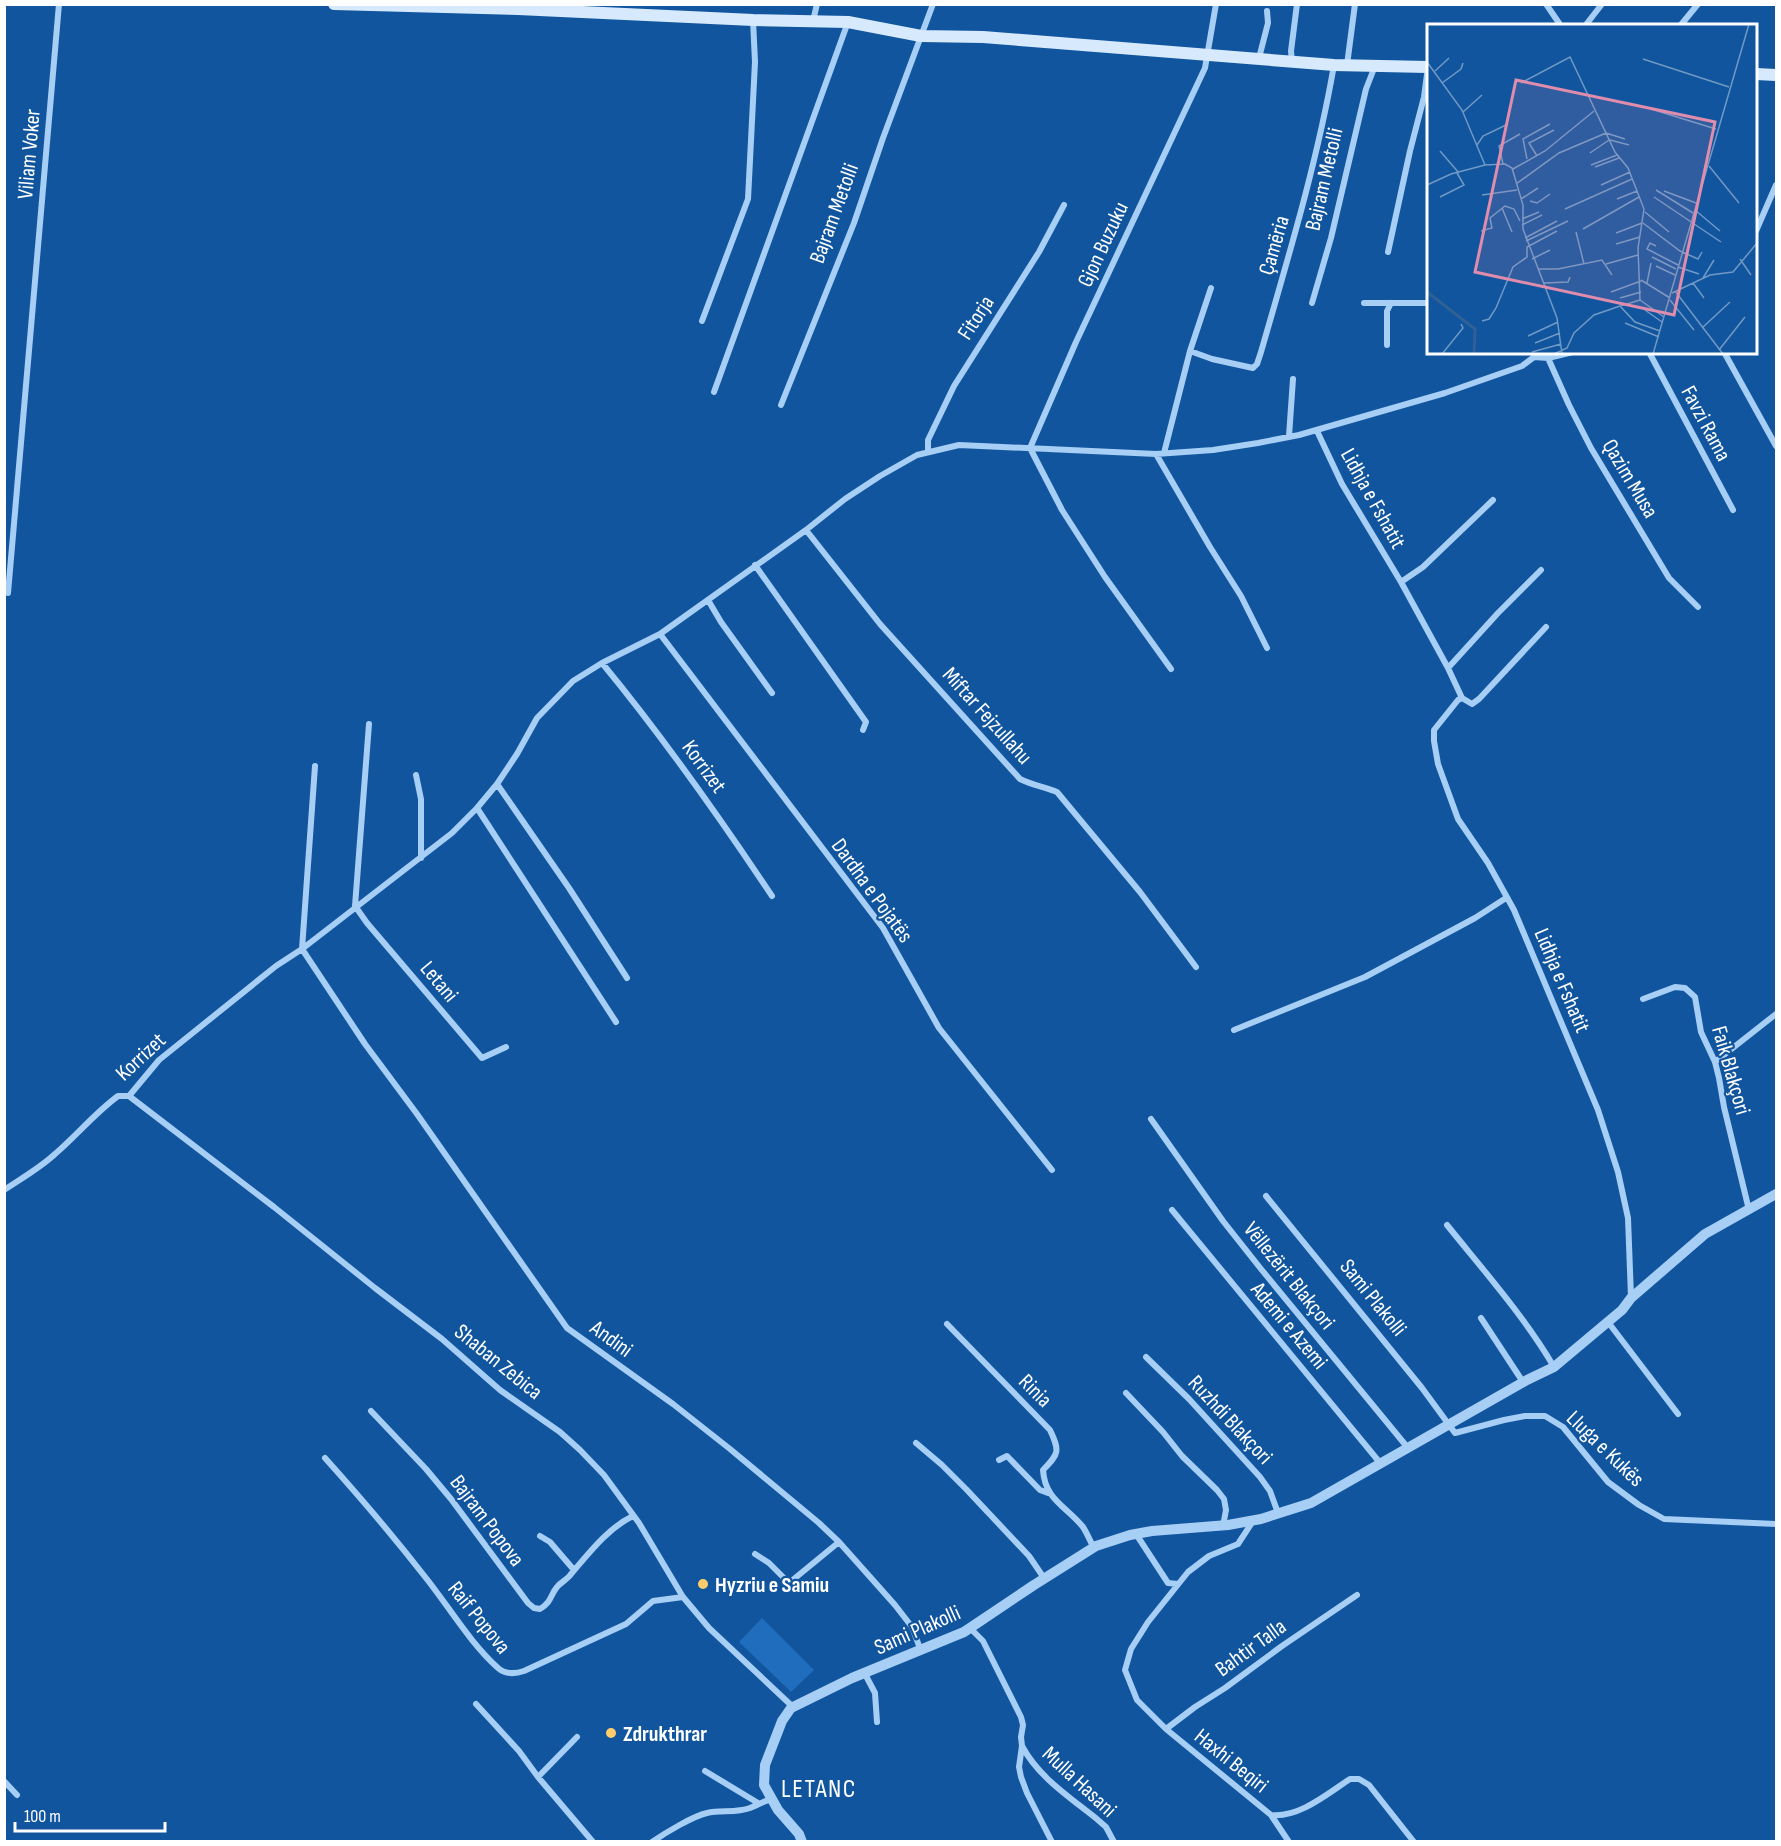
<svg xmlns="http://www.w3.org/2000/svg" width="1781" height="1846" viewBox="0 0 1781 1846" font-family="'Sofia Sans Condensed',sans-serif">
<rect width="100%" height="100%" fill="#11559e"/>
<path fill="#1f6dbc" d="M762 1618 814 1670 791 1692 739 1642Z"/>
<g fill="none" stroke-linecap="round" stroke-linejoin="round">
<path stroke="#a7cef5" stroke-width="6" d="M1546 4 1561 26
M813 21 817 4
M1585 26 1602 4
M1680 26 1698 4
M1259 58 1268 23 1267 11
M1292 61 1291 51 1297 4
M1347 65 1355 4
M1756 231 1776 185
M1388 252 1410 151 1424 97 1428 67
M1211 288 1190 351 1212 359 1253 368 1257 364 1261 352C1288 258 1317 163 1334 65
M1312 303 1331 238 1366 89 1375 66
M1364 303H1428
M702 321 748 199 755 62 753 20
M1387 345V311L1391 303
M1649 352 1733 510
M1724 352 1776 446
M1534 357 1548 358 1573 352
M1548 358 1569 405 1591 448 1669 578 1698 607
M714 392 848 22
M781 405 854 223 883 138 933 4
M1317 431 1342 484 1401 582 1448 668 1462 698 1472 704 1479 699 1546 627
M1289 436 1293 379
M1030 448 1076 342 1205 68 1216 4
M1030 448 1062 510 1105 577 1171 669
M928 452V440L954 386 1039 252 1064 205
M1164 453 1190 351
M1156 454 1210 547 1241 596 1267 648
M806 530 880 624 1020 779C1032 785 1045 787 1057 792L1140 892 1196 967
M755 565 866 722 863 730
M1401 582 1423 567 1493 500
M8 593 59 4
M708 600 721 622 772 693
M660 634 883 928 939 1028 1052 1170
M602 663C663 737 718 815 772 896
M1448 668 1498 613 1541 570
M1462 698 1458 700 1434 730V741L1438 764 1458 819 1488 863 1514 910 1598 1110 1618 1172 1628 1218 1631 1297
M416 775 421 799V858
M497 784 569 888 627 978
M477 808 616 1022
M355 906 367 923 482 1058 506 1047
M355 906 369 724
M302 949 365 1044 417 1114 567 1328 673 1404 730 1449 819 1523 839 1542 895 1605 912 1627 921 1651
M302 949 315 766
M1643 999 1675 987 1685 988 1695 997 1701 1032 1715 1062 1719 1078 1724 1107 1749 1210
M1234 1030 1365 977 1475 918 1506 898
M1715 1062 1776 1014
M129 1096 159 1060 276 966 302 949 452 833 477 808 497 784 517 754 537 718 573 681 602 663 660 634 806 530 845 499 880 476 917 455 959 445 1156 454 1213 450 1258 443 1299 435 1445 393 1522 366 1534 357 1536 352
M129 1096 274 1207 375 1288 442 1339 500 1390 560 1432 580 1450 604 1475 639 1523 683 1597 709 1628 793 1707
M1151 1119 1223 1221 1261 1269 1408 1448
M4 1190C22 1178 40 1168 55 1154 77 1135 95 1113 118 1096H129
M1266 1196 1422 1388 1455 1433 1504 1420 1525 1416H1545L1563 1427 1608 1482 1639 1505 1664 1519 1776 1524
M1172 1210 1381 1464
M1447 1225C1484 1271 1524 1316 1554 1367
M1481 1318 1523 1382
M1608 1322 1678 1414
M947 1324 1050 1430C1060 1451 1059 1454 1043 1470 1045 1500 1066 1506 1083 1527 1087 1533 1090 1541 1094 1548
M1146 1357 1189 1399 1260 1477 1270 1491 1278 1513
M1126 1393 1163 1432 1182 1456 1217 1490 1224 1499 1226 1510 1223 1526
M371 1411 426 1469 451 1499 528 1603 534 1608 540 1609C552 1602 550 1595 557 1587 561 1582 568 1579 571 1574 589 1553 608 1528 633 1516
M916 1443 942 1465 966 1489 1029 1556 1044 1578
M325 1458C360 1497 394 1537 426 1578 449 1607 471 1644 498 1668 506 1675 515 1674 524 1671L626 1624 653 1601 683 1597
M999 1460 1007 1456 1040 1490 1048 1493
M1253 1521 1238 1544 1209 1556 1188 1572 1148 1622 1131 1649 1125 1670 1137 1700 1166 1729 1271 1815C1299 1818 1327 1794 1350 1779H1359L1369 1785 1414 1842
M1136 1534 1168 1583 1178 1584
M540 1536 550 1542 574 1570
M755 1554 769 1563 789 1583 839 1542
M970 1628 983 1641 1021 1717 1023 1725 1021 1737 1022 1746 1019 1767 1021 1777 1027 1793 1052 1842
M865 1674 875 1693 877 1722
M476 1704 519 1751 538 1777 593 1842
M1166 1729 1195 1707 1225 1688 1282 1646 1357 1595
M1022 1746C1039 1778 1071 1798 1098 1820L1106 1827 1114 1842
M705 1771 758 1803
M538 1777 577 1737
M4 1781 17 1795
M1271 1815 1289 1842
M652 1842C665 1833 693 1816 707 1813 721 1810 737 1813 750 1808 758 1805 763 1801 772 1799"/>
<path stroke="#a7cef5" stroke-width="10" d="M802 1842 799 1834 778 1810 764 1785 765 1765 782 1721 791 1708 852 1678 964 1632 1034 1585 1096 1546 1130 1535 1152 1531 1228 1525 1261 1519 1311 1503 1527 1380 1554 1367 1622 1310 1631 1298 1705 1234 1776 1194"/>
<path stroke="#d7eafd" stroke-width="12" d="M334 4 518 9 753 20 848 22 921 36 983 37 1334 65 1428 67
M1756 74 1776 75"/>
</g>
<g fill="#ffce6b" stroke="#11559e" stroke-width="2">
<circle cx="703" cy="1584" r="6"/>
<circle cx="611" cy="1733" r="6"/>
</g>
<g text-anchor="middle" stroke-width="4.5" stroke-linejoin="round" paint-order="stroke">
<g font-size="22" fill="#fff" stroke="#11559e">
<text transform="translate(28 154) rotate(-85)" y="8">Viliam Voker</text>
<text transform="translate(1323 179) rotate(-77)" y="8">Bajram Metolli</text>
<text transform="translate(833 213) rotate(-70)" y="8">Bajram Metolli</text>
<text transform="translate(1102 244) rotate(-65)" y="8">Gjon Buzuku</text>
<text transform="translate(1273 245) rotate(-74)" y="8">Çamëria</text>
<text transform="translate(975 317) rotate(-57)" y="8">Fitorja</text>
<text transform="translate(1707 423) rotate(62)" y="8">Favzi Rama</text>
<text transform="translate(1631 478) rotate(59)" y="8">Qazim Musa</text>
<text transform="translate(1374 498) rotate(61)" y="8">Lidhja e Fshatit</text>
<text transform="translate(988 715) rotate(48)" y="8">Miftar Fejzullahu</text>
<text transform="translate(705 766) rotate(54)" y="8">Korrizet</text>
<text transform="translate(873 890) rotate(54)" y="8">Dardha e Pojatës</text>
<text transform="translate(1563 980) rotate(67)" y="8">Lidhja e Fshatit</text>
<text transform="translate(440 981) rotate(50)" y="8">Letani</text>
<text transform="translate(140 1056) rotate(-43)" y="8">Korrizet</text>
<text transform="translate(1732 1070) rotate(74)" y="8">Faik Blakçori</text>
<text transform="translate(1290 1275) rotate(51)" y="8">Vëllezërit Blakçori</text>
<text transform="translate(1374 1297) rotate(51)" y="8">Sami Plakolli</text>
<text transform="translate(1290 1325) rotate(50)" y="8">Ademi e Azemi</text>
<text transform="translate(612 1338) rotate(36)" y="8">Andini</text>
<text transform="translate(499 1361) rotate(39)" y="8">Shaban Zebica</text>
<text transform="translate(1036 1390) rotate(45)" y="8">Rinia</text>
<text transform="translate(1231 1419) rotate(47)" y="8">Ruzhdi Blakçori</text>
<text transform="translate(1606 1448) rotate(44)" y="8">Lluga e Kukës</text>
<text transform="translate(488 1520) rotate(53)" y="8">Bajram Popova</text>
<text transform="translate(480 1617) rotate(51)" y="8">Raif Popova</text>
<text transform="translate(917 1629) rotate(-24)" y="8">Sami Plakolli</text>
<text transform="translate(1250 1647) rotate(-36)" y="8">Bahtir Talla</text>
<text transform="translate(1232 1760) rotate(39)" y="8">Haxhi Beqiri</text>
<text transform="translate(1080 1781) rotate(43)" y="8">Mulla Hasani</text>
</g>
<g font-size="22" font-weight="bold" fill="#fff" stroke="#11559e" text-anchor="start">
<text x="715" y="1592">Hyzriu e Samiu</text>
<text x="623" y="1741">Zdrukthrar</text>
</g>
<g font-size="26" letter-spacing="1.5" fill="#fff" stroke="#11559e">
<text x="819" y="1797">LETANC</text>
</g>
</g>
<g transform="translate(1427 24)">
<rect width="330" height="330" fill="#11559e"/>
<path fill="none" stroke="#2f6196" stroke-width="3" d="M0 268 48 305 47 330"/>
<path fill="none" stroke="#7099c5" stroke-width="1.5" d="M216 35 302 63M0 38 35 86 58 141 24 150 0 161M8 47 22 34M15 59 34 45 36 39M94 59 143 33 188 128 201 144 217 185 211 224 213 276M224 85 289 105M36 88 55 71M179 109 198 115M183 116 202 121M50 121 56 112 79 101M13 127 32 149M163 129 182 116M110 132 102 119 127 106M100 135 96 115 123 100M76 140 72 122 93 110M58 141 78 140 85 144 96 181V205L130 294 135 330M164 141 190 131M282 142 312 179M168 143 192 134M86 145 118 127 167 87M89 160 132 129 179 109M174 161 203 148M229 166 266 189M237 167 269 179M55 171 90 166M13 173 37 161 30 149M227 173 294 218M94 175 111 164M190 175 210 167M103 177 110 179 123 170M75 184 85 208M138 185 205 155M268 186 293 207M218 188 242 208M95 195 112 188M216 199 253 227 271 235 275 228M95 201 115 191M156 205 212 173M54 207 65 204 63 194 78 182 87 185 93 197M149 208 157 240M189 209 215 199M98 214 130 197M99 217 141 197M189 220 213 213M229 222 223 219 220 225 251 241M225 233 249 245M105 235 123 226M313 235 324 251M179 240 211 231M229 242 248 251M251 243 272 250M111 245H131L175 236 185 251M276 254 287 236M214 256 243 274M117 259 141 258 143 253M220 259 224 239M266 259 277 274M248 267 296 330M184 268 214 257M245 269 283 251 306 248 330 219M193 274 214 268M213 276 193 282 208 298 233 307M213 276 237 293M243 276 267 306M218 286 235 298M55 297 62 295 69 284 86 243 100 233V223L130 207M198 299 232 313M275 304 303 278M101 312 131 298M108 319 133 309M292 326 318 293M105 328 134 320M15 330 36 304 34 300M127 330 140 324 147 309 167 291 193 282M226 330 322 0"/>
<path fill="#e08cad" fill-opacity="0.15" stroke="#e08cad" stroke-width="3" d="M89 56 288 98 247 291 48 248Z"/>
<rect width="330" height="330" fill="none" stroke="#fff" stroke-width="3"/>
</g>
<rect width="1781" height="1846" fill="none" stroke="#ffffff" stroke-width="12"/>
<path d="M15 1822v9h150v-9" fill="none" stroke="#ffffff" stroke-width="3"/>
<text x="24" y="1822" font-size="18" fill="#ffffff" stroke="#11559e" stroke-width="4.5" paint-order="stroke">100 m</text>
</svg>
